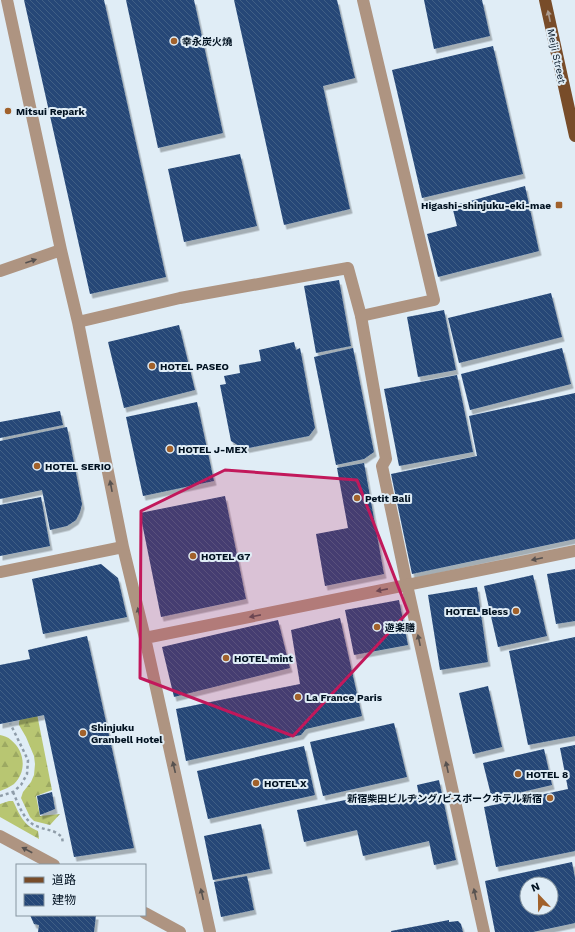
<svg xmlns="http://www.w3.org/2000/svg" width="575" height="932" viewBox="0 0 575 932" font-family="'Work Sans','Noto Sans JP',sans-serif">
<defs>
<pattern id="forest-firs" width="22" height="20" patternUnits="userSpaceOnUse"><rect width="22" height="20" fill="#b8c672"/><path d="M5 1l3.5 6h-7zM16 11l3.5 6h-7z" fill="#9ca962"/></pattern>
<pattern id="building-back-hatch" width="6" height="6" patternUnits="userSpaceOnUse"><rect width="6" height="6" fill="#254777"/><path d="M-1 5l2 2M0 0l6 6M5-1l2 2" fill="none" stroke="#415e85"/></pattern>
<filter id="shadow"><feDropShadow dx="2.5" dy="4.5" stdDeviation="0" flood-color="#0004"/></filter>
</defs>
<rect width="100%" height="100%" fill="#e0edf6"/>
<path fill="url(#forest-firs)" d="M37 714 52 790 36 796 40 816 60 814 50 825 34 821 30 817 21 798 23 792 31 782 34 775 35 764 34 756 26 737 19 725V722L21 717Z
M0 735C4 736 8 737 11 740 25 751 27 772 14 784 10 787 5 789 0 791Z
M9 801H13C20 815 23 825 38 831L39 839 0 817V804Z"/>
<path fill="url(#building-back-hatch)" fill-rule="evenodd" filter="url(#shadow)" d="M24 0H104L166 277 90 294Z
M126 0H194L223 133 158 148Z
M234 0H337L355 78 323 86 350 209 284 225Z
M424 0H482L490 36 434 49Z
M493 46 523 174 422 198 392 70Z
M240 154 257 226 184 242 168 169Z
M525 186 539 251 438 277 427 234 457 226 452 206Z
M339 280 351 346 316 353 304 286Z
M551 293 562 337 459 363 448 318Z
M444 310 456 370 418 377 407 317Z
M179 325 195 390 124 408 108 342Z
M294 342 296 350 300 348 315 428 309 436 244 449 231 441 220 385 226 384 224 376 240 373 239 365 261 361 259 350Z
M353 348 374 452 364 459 336 465 314 357Z
M562 348 571 384 470 410 461 374Z
M457 375 473 452 399 466 384 389Z
M575 393V539L412 574 391 474 477 456 469 416Z
M197 402 214 481 143 496 126 417Z
M60 411 63 425 0 438V422Z
M67 427 82 504 80 512 76 520 67 526 50 530 42 490 0 499V441Z
M364 463 384 574 325 586 316 534 348 528 337 468Z
M225 496 246 599 161 617 140 513Z
M41 497 50 546 0 556V505Z
M101 564 118 578 127 617 43 634 32 579Z
M575 569V621L556 624 547 574Z
M533 575 547 636 498 647 484 586Z
M477 587 488 662 440 670 428 595Z
M399 600 408 645 354 655 345 610Z
M340 618 362 716 306 729 301 735 186 761 176 709 300 684 291 630Z
M278 620 290 668 174 697 162 647Z
M87 636 134 848 74 857 44 715 0 724V665L30 659 28 650Z
M575 637V736L528 745 509 651Z
M488 686 502 747 473 754 459 693Z
M394 723 407 777 323 796 310 742Z
M575 745V851L496 867 484 807 568 789 560 748Z
M304 746 315 795 208 819 197 771Z
M544 749 552 785 492 799 483 763Z
M439 780 456 860 434 865 429 841 363 856 357 830 304 842 297 810 355 798 369 806 419 795 417 785Z
M52 792 55 809 40 815 37 796Z
M261 824 270 869 213 880 204 836Z
M572 862 575 878V923L533 932H495L485 881ZM527 884H551V908H527Z
M247 876 254 910 221 917 214 882Z
M30 915H96L94 932H38L39 925 34 924Z
M449 920V922L458 921 461 924 463 932H391V931Z"/>
<g fill="none" stroke-linecap="round" stroke-linejoin="round">
<path stroke="#8f9da9" stroke-width="2.5" stroke-dasharray="3 3" stroke-linecap="butt" d="M13 792C19 805 24 823 39 827 49 831 53 829 62 837L63 844
M0 796 13 792 21 785 27 774 28 760 10 723"/>
<path stroke="#ae9481" stroke-width="12" d="M361 316 386 459 382 466 407 585"/>
<path stroke="#ae9481" stroke-width="12" d="M7 0 61 250 78 322 123 547 145 638 210 932
M0 271 61 250
M78 322 180 298 348 268 361 316 434 300 363 0
M0 572 123 547
M407 585 484 932
M145 638 575 551
M0 836 54 865
M145 913 180 932"/>
<path stroke="#784c29" stroke-width="12" d="M545 0 575 136"/>
</g>
<defs><path id="oneway-solid" d="M-6-.8H1V-3.2L6.5 0L1 3.2V.8H-6Z"/></defs>
<use fill="#ac9c90" href="#oneway-solid" transform="translate(549 16) rotate(-102)"/>
<g fill="#575250">
<use href="#oneway-solid" transform="translate(31 261) rotate(-19)"/>
<use href="#oneway-solid" transform="translate(111 486) rotate(-101)"/>
<use href="#oneway-solid" transform="translate(537 559) rotate(168)"/>
<use href="#oneway-solid" transform="translate(382 590) rotate(169)"/>
<use href="#oneway-solid" transform="translate(139 613) rotate(-104)"/>
<use href="#oneway-solid" transform="translate(255 616) rotate(169)"/>
<use href="#oneway-solid" transform="translate(419 640) rotate(-102)"/>
<use href="#oneway-solid" transform="translate(174 767) rotate(-103)"/>
<use href="#oneway-solid" transform="translate(447 767) rotate(-102)"/>
<use href="#oneway-solid" transform="translate(27 850) rotate(-152)"/>
<use href="#oneway-solid" transform="translate(202 894) rotate(-103)"/>
<use href="#oneway-solid" transform="translate(475 894) rotate(-102)"/>
</g>
<path fill="#c2185b" fill-opacity="0.2" stroke="#c2185b" stroke-width="3" stroke-linejoin="round" d="M225 470 357 480 408 612 293 736 140 678 141 511Z"/>
<g fill="#a1612b" stroke="#e0edf6" stroke-width="1.5">
<circle cx="174" cy="41" r="4"/>
<circle cx="8" cy="111" r="4"/>
<rect x="555" y="201" width="8" height="8" rx="2"/>
<circle cx="152" cy="366" r="4"/>
<circle cx="170" cy="449" r="4"/>
<circle cx="37" cy="466" r="4"/>
<circle cx="357" cy="498" r="4"/>
<circle cx="193" cy="556" r="4"/>
<circle cx="516" cy="611" r="4"/>
<circle cx="377" cy="627" r="4"/>
<circle cx="226" cy="658" r="4"/>
<circle cx="298" cy="697" r="4"/>
<circle cx="83" cy="733" r="4"/>
<circle cx="518" cy="774" r="4"/>
<circle cx="256" cy="783" r="4"/>
<circle cx="550" cy="798" r="4"/>
</g>
<g text-anchor="middle" stroke-width="4" stroke-linejoin="round" paint-order="stroke">
<g font-size="10" font-weight="bold" fill="#001120" stroke="#e0edf6" text-anchor="start">
<text x="182" y="45">幸永炭火燒</text>
<text x="16" y="115">Mitsui Repark</text>
<text x="551" y="209" text-anchor="end">Higashi-shinjuku-eki-mae</text>
<text x="160" y="370">HOTEL PASEO</text>
<text x="178" y="453">HOTEL J-MEX</text>
<text x="45" y="470">HOTEL SERIO</text>
<text x="365" y="502">Petit Bali</text>
<text x="201" y="560">HOTEL G7</text>
<text x="508" y="615" text-anchor="end">HOTEL Bless</text>
<text x="385" y="631">遊楽膳</text>
<text x="234" y="662">HOTEL mint</text>
<text x="306" y="701">La France Paris</text>
<text x="91" y="731">Shinjuku<tspan x="91" dy="12">Granbell Hotel</tspan></text>
<text x="526" y="778">HOTEL 8</text>
<text x="264" y="787">HOTEL X</text>
<text x="542" y="802" text-anchor="end">新宿柴田ビルヂング/ビスポークホテル新宿</text>
</g>
<g font-size="10" fill="#001120" stroke="#e0edf6">
<text transform="translate(557 56) rotate(78)" y="4">Meiji Street</text>
</g>
</g>
<rect x="16" y="864" width="130" height="52" fill="#e0edf6" stroke="#8695a0"/>
<rect x="24" y="877" width="20" height="6" fill="#784c29" stroke="#8695a0"/>
<text x="52" y="884" font-size="12" fill="#001120">道路</text>
<rect x="24" y="894" width="20" height="12" fill="url(#building-back-hatch)" stroke="#8695a0"/>
<text x="52" y="904" font-size="12" fill="#001120">建物</text>
<g transform="translate(539 896) rotate(338)"><circle r="19" fill="#e0edf6" stroke="#8695a0"/>
<path d="M0-3L7 15L0 10L-7 15Z" fill="#a1612b"/>
<text y="-6" font-size="11" font-weight="bold" text-anchor="middle" fill="#001120">N</text>
</g>
</svg>
